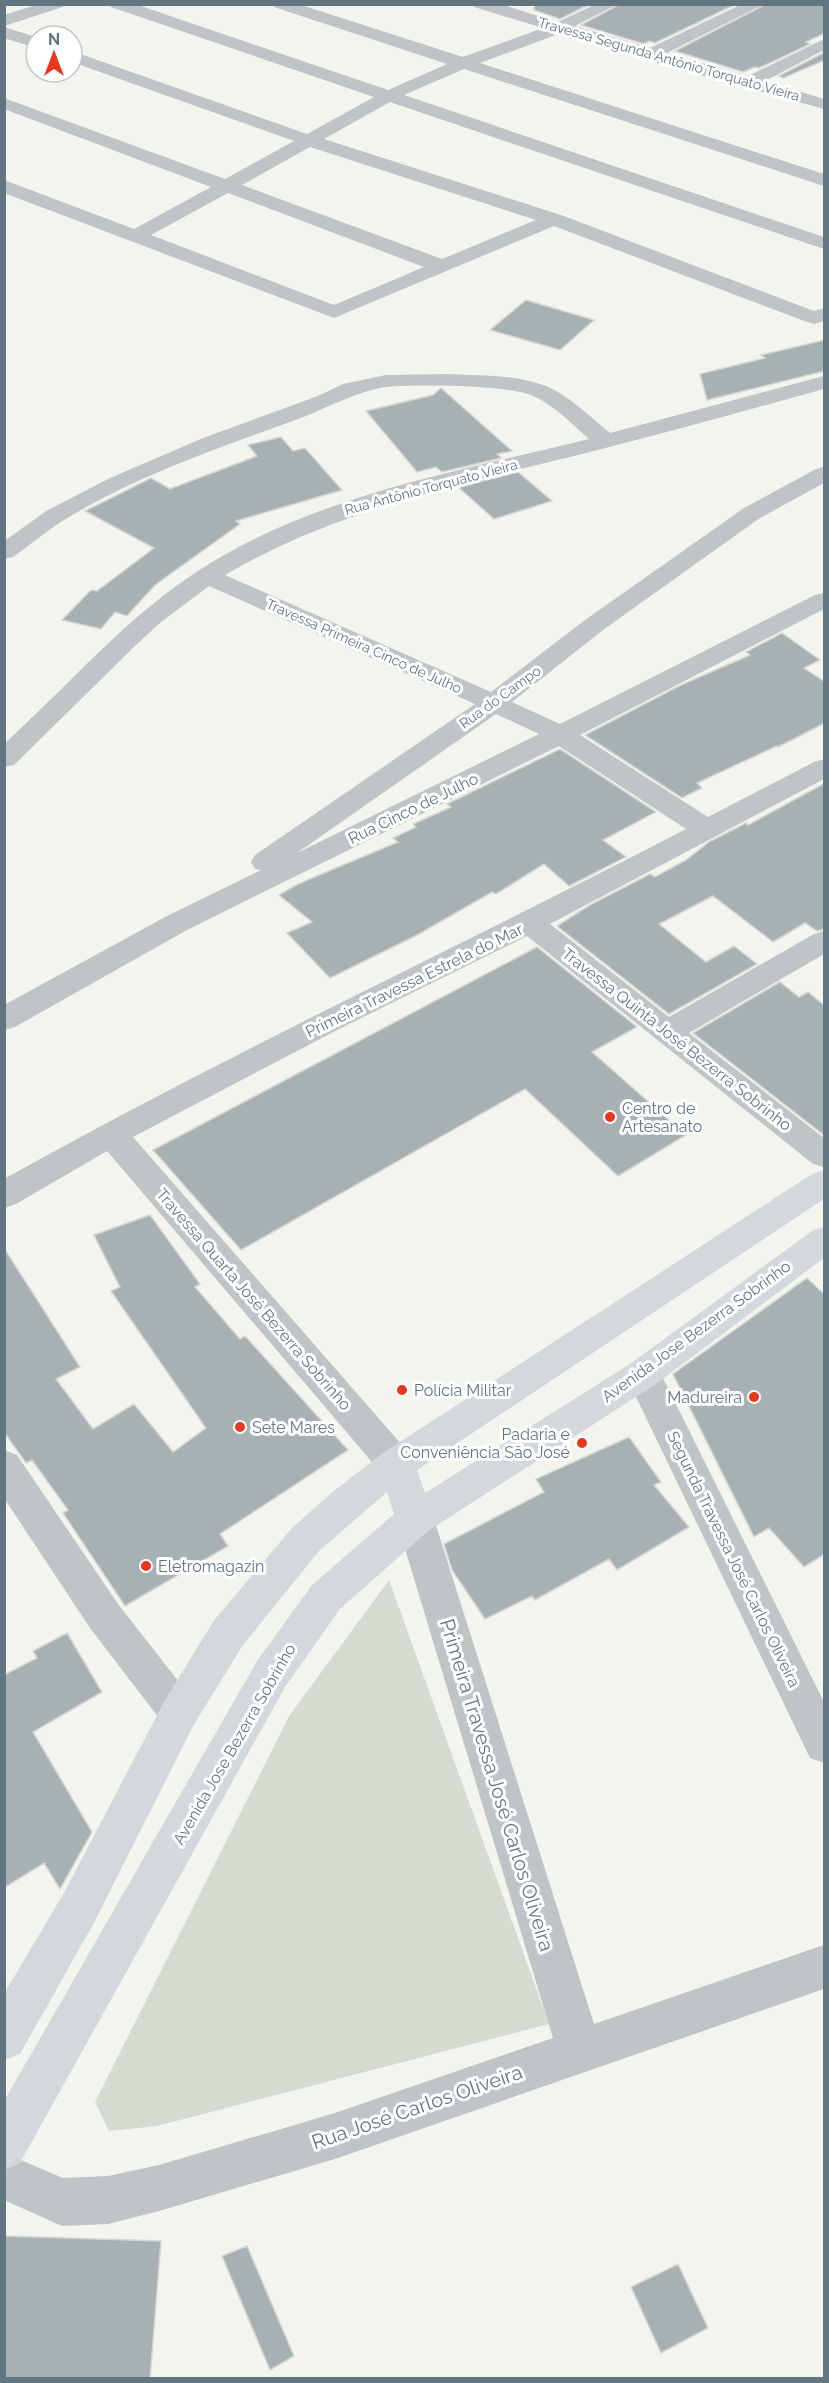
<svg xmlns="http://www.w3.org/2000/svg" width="829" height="2383" viewBox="0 0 829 2383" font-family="Raleway,sans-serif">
<rect width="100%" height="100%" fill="#f4f4ef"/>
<path fill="#d5dbd0" d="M389 1580 549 2024 157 2126 109 2131 95 2102 289 1716Z"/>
<path fill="#a7b1b4" stroke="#d5d5d2" stroke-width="1.5" d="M535 4H590L560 19 534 10Z
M620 4H736L655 43 649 41 644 44 581 25Z
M766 4H825V33L806 42 810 44 759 68 755 67 743 72 675 51Z
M825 52V60L783 78 779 76Z
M526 300 594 320 560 350 490 330Z
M825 340V371L707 400 700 374 765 358 761 355Z
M441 388 512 451 497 454 501 458 442 472 436 467 417 472 366 411 433 395Z
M281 437 293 451 305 448 342 490 236 521 240 524 155 585 127 616 115 612 101 629 62 620 91 590 97 591 154 548 85 511 151 478 170 489 257 456 248 445Z
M518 472 552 501 494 519 458 487Z
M782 633 820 660 804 668 825 682V723L778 747 777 746 697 783 702 788 682 798 585 735 681 685 750 655 746 652Z
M560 749 656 812 603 840 626 857 569 886 544 864 496 894 492 892 419 934 330 978 287 933 312 922 279 895 298 884 398 842 393 838 416 827 413 824 451 807 447 804Z
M825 783V929L817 931 805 923 773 942 713 896 659 924 706 962 734 946 757 964 669 1014 557 926 590 905 650 874 655 877 686 860 709 842 746 823 748 825Z
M537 947 637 1027 592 1052 686 1135 618 1176 525 1089 241 1250 153 1150Z
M780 982 799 997 808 992 825 1006V1136L693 1033Z
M150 1215 200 1284 195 1287 240 1339 245 1336 348 1450 220 1534 228 1546 125 1606 63 1513 68 1510 32 1460 26 1463 4 1432V1248L80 1367 56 1379 93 1429 134 1404 173 1452 206 1428 111 1291 120 1287 94 1235Z
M807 1278 825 1295V1554L804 1567 769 1528 754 1537 673 1374Z
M629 1437 661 1482 654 1485 689 1527 617 1570 609 1559 535 1600 532 1596 485 1619 452 1570 444 1544 544 1492 536 1479Z
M67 1633 102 1692 33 1732 92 1832 60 1889 44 1863 4 1888V1675L37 1658 33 1651Z
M4 2236 161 2241 150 2379H4Z
M247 2246 294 2356 270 2370 222 2256Z
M678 2264 708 2328 661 2353 631 2287Z"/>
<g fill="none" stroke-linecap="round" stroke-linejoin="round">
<path fill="#bfc4c6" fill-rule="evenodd" d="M39 4H65L63 7 4 26V15Z
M109 4H135L388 90 447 64 274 7 272 4H298L463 57 543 28 474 7 472 4H500L558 22 596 4H618L575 26 650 48 742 4H764L667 53 748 76 824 39V50L765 81 824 99V109L643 59 561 33 480 63 824 174V186L464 69 404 95 824 237V249L390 102 324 139 561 215 814 311 824 308V321L814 324 807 322 554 226 334 318 4 193V180L134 229 211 187 4 109V98L225 179 294 141 72 62V51L307 134 374 97 111 7ZM310 147 536 220 442 259 242 185ZM228 193 424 267 334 305 151 235Z
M4 27 36 37V48L4 38Z
M449 374C481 376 516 374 546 386 570 396 590 417 610 433L824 376V389C744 411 663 434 582 454 459 484 336 510 225 575L491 692 585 620 744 508 816 469 824 467V483L760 518 603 630 512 702 560 724 815 595 824 593V609L580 735 708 817 814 762 824 759V779L550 924 669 1017 814 934 824 931V954L689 1033 824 1138V1167L813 1164 527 936 343 1027 133 1137 409 1453 414 1464 409 1475 396 1480 383 1475 107 1151 16 1204 4 1208V1179C227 1054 459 947 686 829L559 746 187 930 15 1027 4 1030V1005L167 916 261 870 255 869 251 862 255 855 475 704 209 586 161 622 136 645 14 765 4 767V744C68 686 125 618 198 571 315 495 456 472 589 439 571 423 553 404 531 395 504 385 417 384 386 387 357 391 329 407 301 418 221 447 137 475 64 520 46 531 30 545 13 557L4 559V541L48 510 110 478 203 438 318 396 343 384 386 375ZM496 714 539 734 297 853Z
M643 1359 656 1364 824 1702V1763L810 1758 625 1374 630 1364Z
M4 1450 17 1455 118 1604 193 1700 199 1713 193 1726 179 1732 165 1726 90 1628 4 1498Z
M415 1503 428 1507 434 1519 594 2024 824 1945V1989L335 2159 159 2211 108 2224 62 2226 4 2200V2153L63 2178 108 2176 159 2165 335 2113 553 2038 396 1519 402 1507Z"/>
<path fill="#d2d8dc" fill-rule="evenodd" d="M824 1170V1199L417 1470 425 1493 630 1364 812 1231 824 1227V1258L656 1384 428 1531 340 1609 285 1687 20 2163 4 2170V2101L257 1661 312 1585 394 1514 387 1492 319 1551 243 1645 193 1726 95 1921 20 2054 4 2060V1994L65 1891 165 1700 215 1619 293 1527 335 1490 383 1453 812 1174Z"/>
</g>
<g fill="#e8381c" stroke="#fff" stroke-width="2">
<circle cx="610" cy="1117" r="6"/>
<circle cx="402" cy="1390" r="6"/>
<circle cx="754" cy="1397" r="6"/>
<circle cx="240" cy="1427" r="6"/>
<circle cx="582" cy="1443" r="6"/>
<circle cx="146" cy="1566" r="6"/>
</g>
<g text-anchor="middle" stroke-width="6" stroke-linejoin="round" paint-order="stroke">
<g font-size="14" fill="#627682" stroke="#fff">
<text transform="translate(669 59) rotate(16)" y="5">Travessa Segunda Antônio Torquato Vieira</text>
<text transform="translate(431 487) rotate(-15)" y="5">Rua Antônio Torquato Vieira</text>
<text transform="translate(364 646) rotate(24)" y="5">Travessa Primeira Cinco de Julho</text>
<text transform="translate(500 697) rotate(-36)" y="5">Rua do Campo</text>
</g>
<g font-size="16" fill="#627682" stroke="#fff">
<text transform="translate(413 808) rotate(-26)" y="6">Rua Cinco de Julho</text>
<text transform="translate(414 980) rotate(-26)" y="6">Primeira Travessa Estrela do Mar</text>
<text transform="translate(677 1039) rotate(38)" y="6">Travessa Quinta José Bezerra Sobrinho</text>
<text transform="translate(254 1299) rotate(49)" y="6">Travessa Quarta José Bezerra Sobrinho</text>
<text transform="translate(696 1331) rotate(-36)" y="6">Avenida Jose Bezerra Sobrinho</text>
<text transform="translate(734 1559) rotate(64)" y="6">Segunda Travessa José Carlos Oliveira</text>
<text transform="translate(234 1744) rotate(-60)" y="6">Avenida Jose Bezerra Sobrinho</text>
</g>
<g font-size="16" fill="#627682" stroke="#fff" text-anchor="start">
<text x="622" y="1114">Centro de<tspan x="622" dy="18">Artesanato</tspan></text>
<text x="414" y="1396">Polícia Militar</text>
<text x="742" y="1403" text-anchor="end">Madureira</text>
<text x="252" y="1433">Sete Mares</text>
<text x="570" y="1440" text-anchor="end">Padaria e<tspan x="570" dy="18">Conveniência São José</tspan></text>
<text x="158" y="1572">Eletromagazin</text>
</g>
<g font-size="20" fill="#627682" stroke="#fff">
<text transform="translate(497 1785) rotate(73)" y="7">Primeira Travessa José Carlos Oliveira</text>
<text transform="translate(417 2107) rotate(-19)" y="7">Rua José Carlos Oliveira</text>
</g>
</g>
<rect width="829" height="2383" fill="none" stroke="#627682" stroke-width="12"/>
<g transform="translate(54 54)"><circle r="28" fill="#ffffff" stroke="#c0c8cd" stroke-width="1.5"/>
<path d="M0-4.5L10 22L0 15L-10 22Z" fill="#e8381c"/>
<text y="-9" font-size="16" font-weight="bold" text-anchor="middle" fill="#627682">N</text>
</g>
</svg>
